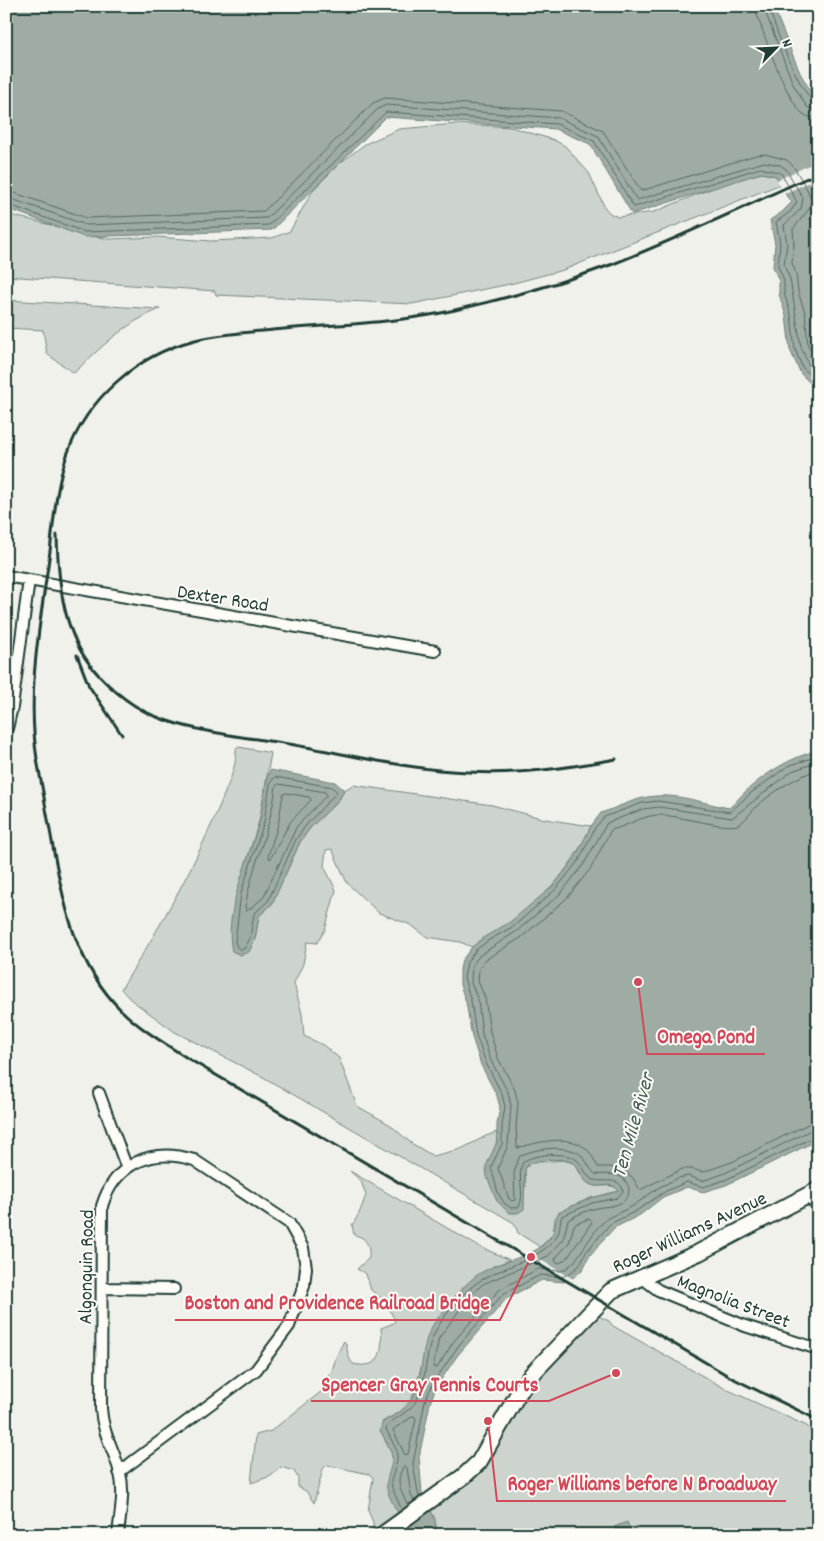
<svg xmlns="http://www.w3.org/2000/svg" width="824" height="1541" viewBox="0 0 824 1541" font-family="Dekko,sans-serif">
<rect width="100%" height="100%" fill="#f0f1eb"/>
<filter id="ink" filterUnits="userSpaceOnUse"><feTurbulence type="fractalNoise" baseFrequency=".02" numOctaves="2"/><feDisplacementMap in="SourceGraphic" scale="10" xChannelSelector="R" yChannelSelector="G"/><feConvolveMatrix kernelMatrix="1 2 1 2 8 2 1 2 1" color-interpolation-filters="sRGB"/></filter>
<g filter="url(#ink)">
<path fill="#cdd3cd" stroke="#768880" d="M457 124 511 127 554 140 565 146 589 173 605 208 611 214 618 217 654 212 732 180 762 173 776 176 781 184 563 270 510 284 412 304 216 295 215 291 6 276V214L108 239 157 237 211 241 272 238 290 231 313 190 339 164 365 144 399 129Z
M6 300 160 309C125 323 101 347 74 373L47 354 43 330 6 328Z
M239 747 271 753 259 821 245 866 255 939 259 916 272 904 300 842 311 827 339 800 344 790 353 785 492 805 545 819 591 826C573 865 547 898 511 922 498 931 485 937 472 947L460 942 427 937 411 925 379 913 347 883 332 849 326 850 324 866 336 890 325 930 317 943 307 942 303 964 294 983 302 1014 304 1036 323 1045 339 1058 357 1106 389 1124 411 1143 433 1156 461 1149 486 1136 497 1132 496 1147 526 1187 525 1169 531 1163 563 1160 573 1163C580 1170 582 1181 591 1185 601 1189 611 1181 619 1191L591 1198 566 1208 555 1218 553 1234 540 1247 518 1233 514 1223 509 1220 263 1077 175 1032 130 999 121 989C159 929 195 866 222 800 228 784 237 767 236 749Z
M350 1171 476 1245 510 1260 493 1266 435 1322 412 1398 401 1411 382 1422 385 1441 392 1452 396 1507 408 1535H377L373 1532V1522L368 1511 373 1478 369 1474 327 1465 323 1469 314 1503 306 1491 298 1487V1478L294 1471 281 1467 271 1476 251 1483 256 1435 271 1431 322 1391C322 1381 330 1376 333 1368 335 1358 339 1350 344 1341 349 1347 345 1354 353 1364 381 1370 383 1352 381 1328L394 1323 395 1320 390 1311 391 1307 371 1290 366 1274 357 1269 369 1258C370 1246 367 1237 354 1235L352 1225C359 1216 362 1206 366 1195L361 1181Z
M588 1311 609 1321 613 1326 726 1389 807 1426 818 1439V1535H436V1525L427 1501 462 1474Z"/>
<path fill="#9faca4" stroke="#6c8077" d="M6 6H773L800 73 818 104V391L801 374 790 350 786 316 779 294V281L773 267 775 244 770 220 782 212 792 202 787 197 776 176 761 173 632 214 590 144 555 129 386 117 272 230 84 237 6 208Z
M818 750V1140L726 1185 703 1192 687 1187 663 1197 640 1215 614 1228 590 1255 583 1269 574 1277 564 1282 542 1280 507 1298 457 1356 436 1387 430 1403 419 1457 422 1493 435 1519 436 1535H408C404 1519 391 1505 387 1489 385 1478 392 1469 392 1459 392 1449 384 1439 380 1430L383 1422C391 1417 402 1412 408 1405 427 1381 417 1346 435 1322 447 1306 460 1288 476 1276 497 1260 539 1258 552 1235 556 1228 555 1220 558 1213L591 1198 619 1191 614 1186C606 1184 598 1188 590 1184 581 1180 581 1169 573 1163 565 1157 535 1159 527 1165L525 1169 524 1209 518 1213H509L497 1201 487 1177 486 1166 497 1142V1124L500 1107 497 1096 481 1065 472 1037 466 1002 460 985V969L462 960 472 947 486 936 510 922 553 886 575 858 591 826 601 813C619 807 637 797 656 796 680 794 706 804 729 808 735 804 740 796 746 791 767 772 790 758 818 750Z
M270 770 335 782 344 790 339 800 311 827 300 842 272 904 259 916 255 939 249 952 240 955 232 951C223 912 250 857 260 820 264 803 264 786 270 770Z
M627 1522 633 1535H618L614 1527Z"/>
<path fill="#f0f1eb" d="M818 161V178L783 194 777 180Z
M525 1251 575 1280 570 1282 519 1253Z"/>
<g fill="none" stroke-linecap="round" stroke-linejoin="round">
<path stroke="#526961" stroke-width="1" d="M755 6 757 15C766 39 785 98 803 114 808 117 812 118 818 119
M763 6 793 84 807 107 818 111
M769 6C771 21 804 103 818 105
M6 190 87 218 264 211 373 103 385 98 561 111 603 131 641 191 756 155 765 154 787 160 794 167 808 191 811 200 809 209 793 229 794 245 792 263 796 273 798 292 805 312 808 345 818 364
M6 197 86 225 267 218 378 109 386 105 559 118 598 136 637 200 764 162 780 165 786 169 803 198 801 209 784 225 787 244 784 265 790 279 801 347 808 364 818 375
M6 204 85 232 269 225 386 112 557 124 594 141 634 207 760 168 781 173 797 202 790 212 776 222 780 243 778 266 784 280V293L791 315 795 349 802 367 818 384
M818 762 792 771 732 818 659 807 643 809 607 823 584 864 561 893 517 931 480 955 472 965 471 983 478 1000 482 1034 491 1061 508 1092 511 1106 508 1145 498 1168 509 1199 512 1201 515 1200 514 1173 519 1157C531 1148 569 1144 581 1155 587 1160 589 1169 595 1174 603 1175 611 1173 619 1176 631 1182 633 1197 620 1203 613 1207 605 1206 597 1208 587 1210 577 1215 568 1220L563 1240 548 1256 483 1284 469 1297 439 1338 433 1367 437 1368 454 1341 499 1290 538 1269 561 1271 567 1268 574 1262 598 1227 608 1218 633 1206 658 1188 678 1178 688 1176 702 1181 723 1174 811 1130 818 1129
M818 770C796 776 777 790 759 804 751 811 746 821 737 825 725 829 678 816 662 815 643 814 629 826 611 830L591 868 567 898 522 937 485 960 479 969 478 981 485 998 490 1032 498 1058 515 1090 518 1103 516 1127 517 1148C536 1143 566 1134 584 1147 591 1152 594 1160 598 1167H613L623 1170 633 1178 640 1190 682 1169H691L703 1172 732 1162 808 1124 818 1122
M275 777 332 787 337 792 307 824 296 839 268 901 254 914 250 938 245 948 241 950 237 947 235 942 241 893 264 822 270 784Z
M279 784 325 792 327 795 297 826 263 898 247 911 245 908C251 867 271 830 276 786Z
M286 793 309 797 311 800 291 821 270 859 268 856 278 825 283 795Z
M589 1219 592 1222 568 1257 560 1263 556 1262 555 1259 569 1243 574 1225Z
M414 1416 416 1419 408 1454 405 1455 393 1430Z
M419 1498 413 1464 425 1401 432 1385 459 1345 503 1294 540 1275 562 1277 570 1273 579 1266 586 1252 610 1224 636 1211 666 1191 687 1182 703 1187 725 1180 818 1135
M408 1506C401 1491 394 1481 404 1466L407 1468 411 1495 414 1501
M402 1510 392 1488 391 1481 397 1461V1451L386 1429C388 1420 410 1413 416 1401 425 1384 425 1364 430 1345 434 1328 453 1304 466 1292 490 1267 540 1263 556 1237 561 1231 559 1222 562 1216L592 1203 617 1198 623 1191C620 1175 602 1184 591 1179 585 1174 583 1165 577 1160 566 1151 533 1154 523 1162 516 1176 526 1194 519 1207L511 1208 504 1203 498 1193 491 1167 502 1144V1125L505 1107 502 1094 486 1063 476 1035 471 1001 464 978 467 962 476 950 489 940 514 926 556 889 579 860 595 828 604 817 642 803 658 801 730 812 751 793 788 766 818 756"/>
<defs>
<path id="street" d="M6 576 435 651
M6 733 12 707 29 580
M99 1093 126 1166
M805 1197 818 1204
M641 1277 658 1290 745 1326 818 1349
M102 1288 174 1289
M118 1535C120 1514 125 1493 120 1473 114 1449 103 1435 101 1409L102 1206C115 1163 152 1147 194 1160L289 1223 303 1248 306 1268 304 1286 289 1326 256 1370 119 1472"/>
<path id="secondary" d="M382 1535 464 1476 479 1462 518 1394 532 1374 611 1291 698 1253 818 1190"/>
</defs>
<use href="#street" stroke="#1f3d34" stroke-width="14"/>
<use href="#secondary" stroke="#1f3d34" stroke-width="19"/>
<use href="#street" stroke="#fdfcf7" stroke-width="10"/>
<use href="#secondary" stroke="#fdfcf7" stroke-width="15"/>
<path stroke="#1f3d34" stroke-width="3" d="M818 173C750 204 682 237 613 264 562 283 508 298 455 310 399 323 341 324 284 329 254 332 224 333 195 340 137 355 87 398 67 455 56 486 54 519 50 551 41 620 26 690 37 759 42 788 48 818 53 847 64 907 76 965 121 1010 140 1029 164 1043 187 1058L732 1378 818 1420
M57 535C58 577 62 627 88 662 103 683 129 705 152 715 190 732 247 737 289 744 348 754 409 770 469 772 518 775 567 768 616 759
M77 655 89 686 122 735"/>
</g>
</g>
<g text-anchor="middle" stroke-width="4" stroke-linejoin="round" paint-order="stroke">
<g font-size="20" fill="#1f3d34" stroke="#fdfcf7">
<text transform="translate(223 597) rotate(9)" y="7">Dexter Road</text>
<text transform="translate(689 1231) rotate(-25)" y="7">Roger Williams Avenue</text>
<text transform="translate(85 1267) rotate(-89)" y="7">Algonquin Road</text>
<text transform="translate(734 1300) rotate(21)" y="7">Magnolia Street</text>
</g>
<g font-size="21" font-style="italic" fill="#455e56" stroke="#fdfcf7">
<text transform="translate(632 1125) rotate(-74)" y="7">Ten Mile River</text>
</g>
</g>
<path fill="none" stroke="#d1495b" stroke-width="2" d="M638 982L647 1054H765M531 1257L500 1320H175M616 1373L549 1401H311M488 1421L497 1501H786"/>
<g fill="#d1495b" stroke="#fdfcf7" stroke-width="2">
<circle cx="638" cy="982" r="5"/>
<circle cx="531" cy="1257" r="5"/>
<circle cx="616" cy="1373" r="5"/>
<circle cx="488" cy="1421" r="5"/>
</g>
<g font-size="21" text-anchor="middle" font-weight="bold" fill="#d1495b" stroke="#fdfcf7" stroke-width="4" stroke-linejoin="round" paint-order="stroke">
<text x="706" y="1043">Omega Pond</text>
<text x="337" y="1309">Boston and Providence Railroad Bridge</text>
<text x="430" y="1391">Spencer Gray Tennis Courts</text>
<text x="642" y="1490">Roger Williams before N Broadway</text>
</g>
<rect width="824" height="1541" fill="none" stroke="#fdfcf7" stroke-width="25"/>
<rect x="12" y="12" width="799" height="1516" fill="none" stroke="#1f3d34" stroke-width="2" filter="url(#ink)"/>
<g transform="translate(776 48) rotate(66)" stroke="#fdfcf7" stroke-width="4" paint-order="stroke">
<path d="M0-4L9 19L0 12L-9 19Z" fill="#1f3d34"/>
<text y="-8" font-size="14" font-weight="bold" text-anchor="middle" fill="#1f3d34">N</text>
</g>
</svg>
